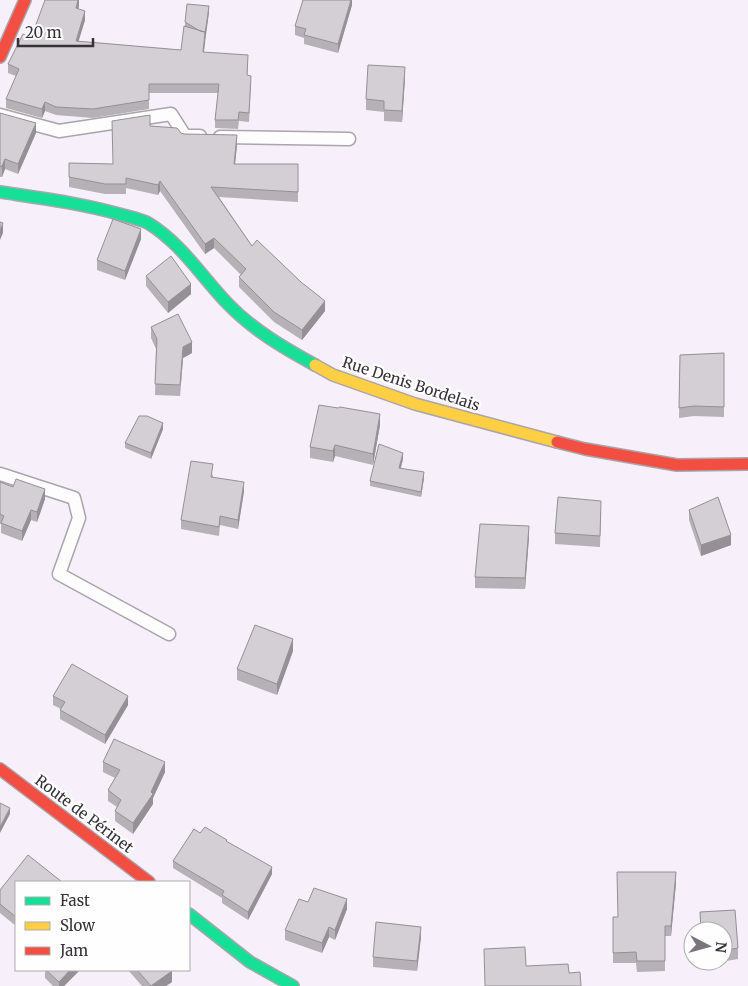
<svg xmlns="http://www.w3.org/2000/svg" width="748" height="986" viewBox="0 0 748 986" font-family="Merriweather,serif">
<rect width="100%" height="100%" fill="#f7eff9"/>
<g fill="none" stroke-linecap="round" stroke-linejoin="round">
<defs>
<path id="lane" d="M0 115 59 131 171 114 185 136H200
M220 137 349 139
M0 474 74 498 79 518 59 574 169 634"/>
<path id="fast" d="M0 192C40 198 80 203 119 214 129 217 140 219 148 223 181 243 202 277 228 304 253 330 284 348 315 365
M189 914 250 962 293 986"/>
<path id="slow" d="M315 365 333 375 415 404 557 442"/>
<path id="jam" d="M0 57 25 0
M557 442 585 449 677 465 748 464
M0 769 149 882"/>
</defs>
<use href="#lane" stroke="#aaa4ab" stroke-width="15"/>
<use href="#fast" stroke="#aaa4ab" stroke-width="14"/>
<use href="#slow" stroke="#aaa4ab" stroke-width="14"/>
<use href="#jam" stroke="#aaa4ab" stroke-width="14"/>
<use href="#lane" stroke="#fefdfe" stroke-width="12"/>
<use href="#fast" stroke="#16e098" stroke-width="11"/>
<use href="#slow" stroke="#ffcf43" stroke-width="11"/>
<use href="#jam" stroke="#f24e42" stroke-width="11"/>
</g>
<path fill="#b6b1b7" d="M79 0V6L78 9 85 20 78 41 181 50 185 26V22L209 12 204 52 248 64 247 76 251 85 249 122 239 121 238 129 215 128V120L218 93H149V109L93 118 56 115 45 111 42 118 6 108V99L16 76 8 73V64L31 38Z
M352 0V5L338 53 304 44V38L295 35V26Z
M405 78 402 122 384 121V112L366 110V99Z
M0 113 36 133 18 174 5 169 2 177H0Z
M150 126 184 134 237 145 235 164H298V202L219 197 252 246 325 311 302 340 274 322 239 287V277L241 275 214 248 205 254 160 191 158 195 126 188V194H105L69 187V163L113 164Z
M141 239 125 280 97 270V260Z
M146 276 191 294 168 313 146 286Z
M151 327 192 353 183 358 180 396 155 395 156 349 151 338Z
M724 353V417L694 416 679 418 680 355Z
M380 425 373 465 335 456 333 462 310 458V447Z
M163 429 151 459 125 448V443Z
M403 459 401 468 424 478 421 497 370 486V481Z
M213 474V477L244 491 238 529 220 525 219 536 181 529V520Z
M0 482 45 499 37 522 31 520 22 541 1 533V524H0Z
M689 510 731 545 701 556 689 520Z
M601 512 600 547 555 544V533Z
M529 537 525 589 475 588V577Z
M293 651 277 695 237 680V669Z
M53 696 128 705 105 744 60 719V710L61 709 53 705Z
M103 762 165 772 153 798V804L133 834 115 821V811L117 807 108 801V790L115 778 103 772Z
M200 833 227 842 272 874 248 920 222 903V898L173 868V861Z
M16 882V926L0 913V890Z
M676 883 671 936H665V971L637 972 636 963H613V917H618Z
M308 902 347 909 335 940 329 937 322 953 285 940V930Z
M735 910 738 948V959L704 965 703 961H723V931H700V912Z
M421 937 417 971 373 967V957Z
M45 970H80L64 986H53L45 978Z
M128 970H171L172 982 166 986H142Z"/>
<path fill="#949095" d="M78 0H79V6L76 17V8Z
M351 0H352V5L338 53V44Z
M209 6V12L205 40V34Z
M85 11V20L76 50V41Z
M205 32V41L203 60V52Z
M405 67V78L402 122V111Z
M45 102V111L42 118V109Z
M36 123V133L18 174V164Z
M237 135V145L234 174V164Z
M5 159V169L2 177V166Z
M160 181V191L158 195V185Z
M3 223V233L0 240V231Z
M141 229V239L125 280V271Z
M214 238V248L205 254V244Z
M191 284V294L168 313V302Z
M325 301V311L302 340V330Z
M192 342V353L183 358 180 396 183 347Z
M380 414V425L373 465V454Z
M163 423V429L151 459V453Z
M335 445V456L333 462V451Z
M403 453V459L399 473V468Z
M424 472V478L421 497V492Z
M244 482V491L238 529V520Z
M45 489V499L37 522V512Z
M31 510V520L22 541V531Z
M529 526V537L525 589V578Z
M731 535V545L701 556V545Z
M293 639V651L277 695V684Z
M128 696V705L105 744V735Z
M165 762V772L153 798V804L133 834V823L151 792Z
M10 808V814L0 833V827Z
M272 867V874L248 920V912Z
M676 872V883L671 936V926Z
M347 899V909L335 940V930Z
M329 927V937L322 953V943Z
M421 927V937L417 971V961Z
M70 970H80L64 986H59V982Z
M172 971V982L166 986H151Z"/>
<path fill="#d4ced5" stroke="#949095" d="M45 0H78L76 8 85 11 76 41 181 50 184 26 205 32 203 52 248 55 247 75 251 76 249 113 239 112 238 120H215L219 84H149V100L93 109 56 107 45 102 42 109 6 99 19 69 8 64 23 34 31 38Z
M303 0H351L338 44 304 35 306 29 295 26Z
M187 4 209 6 205 34V32L200 31 185 22Z
M368 65 405 67 402 111 384 110V101L366 99Z
M0 113 36 123 18 164 5 159 2 166 0 167Z
M150 115V126L177 128 181 133 184 134 237 135 234 164H298V192L211 187 252 246 257 240 301 282 325 301 302 330 274 312 239 277 246 269 214 238 205 244 160 181 158 185 126 178V184H105L69 177V163L113 164 112 121Z
M113 219 141 229 125 271 97 260Z
M0 222 3 223 0 231Z
M171 256 191 284 168 302 146 276Z
M178 314 192 342 183 347 180 385 155 384 157 339 151 327Z
M724 353V407L694 406 679 408 680 355Z
M319 405 338 408 340 407 380 414 373 454 335 445 333 451 310 447Z
M139 416H147L163 423 151 453 125 443Z
M379 444 403 453 399 468 424 472 421 492 370 481Z
M191 461 213 464 211 477 244 482 238 520 220 516 219 527 181 520Z
M16 479 45 489 37 512 31 510 22 531 1 523 4 516 0 514V482L13 487Z
M558 497 601 501 600 536 555 533Z
M718 497 731 535 701 545 689 510Z
M480 524 529 526 525 578 475 577Z
M255 625 293 639 277 684 237 669Z
M72 664 128 696 105 735 60 710 65 702 53 696Z
M114 739 165 762 151 792 153 794 133 823 115 811 121 800 108 790 120 770 103 762Z
M0 803 10 808 0 827Z
M205 827 227 840 226 841 272 867 248 912 222 895 224 891 173 861 194 829 200 833Z
M28 855 62 882H16V917L0 904V890Z
M617 872H676L671 926H665V961H637L636 952 613 953V917H618Z
M314 888 347 899 335 930 329 927 322 943 285 930 299 899 308 902Z
M735 910 738 948 723 951V931H701L700 912Z
M376 922 421 927 417 961 373 957Z
M525 947 526 966 568 964 569 973 580 972 581 986H485L484 949Z
M46 970H70L59 982Z
M137 970H171L172 971 151 986Z"/>
<g text-anchor="middle" stroke-width="5" stroke-linejoin="round" paint-order="stroke">
<g font-size="15" fill="#373138" stroke="#fefefe">
<text transform="translate(411 384) rotate(18)" y="5">Rue Denis Bordelais</text>
<text transform="translate(84 814) rotate(37)" y="5">Route de Périnet</text>
</g>
</g>
<rect x="15" y="881" width="175" height="90" fill="#fefefe" stroke="#aeacaf"/>
<rect x="25" y="897" width="25" height="8" fill="#16e098" stroke="#aeacaf"/>
<text x="60" y="906" font-size="15" fill="#373138">Fast</text>
<rect x="25" y="922" width="25" height="8" fill="#ffcf43" stroke="#aeacaf"/>
<text x="60" y="931" font-size="15" fill="#373138">Slow</text>
<rect x="25" y="947" width="25" height="8" fill="#f24e42" stroke="#aeacaf"/>
<text x="60" y="956" font-size="15" fill="#373138">Jam</text>
<g transform="translate(708 946) rotate(96)"><circle r="24" fill="#fefefe" stroke="#aeacaf"/>
<path d="M0-4L9 19L0 12L-9 19Z" fill="#7a747c"/>
<text y="-8" font-size="14" font-weight="bold" text-anchor="middle" fill="#373138">N</text>
</g>
<path d="M18 38v8h75v-8" fill="none" stroke="#373138" stroke-width="2.5"/>
<text x="25" y="38" font-size="15" fill="#373138" stroke="#fefefe" stroke-width="4" paint-order="stroke">20 m</text>
</svg>
